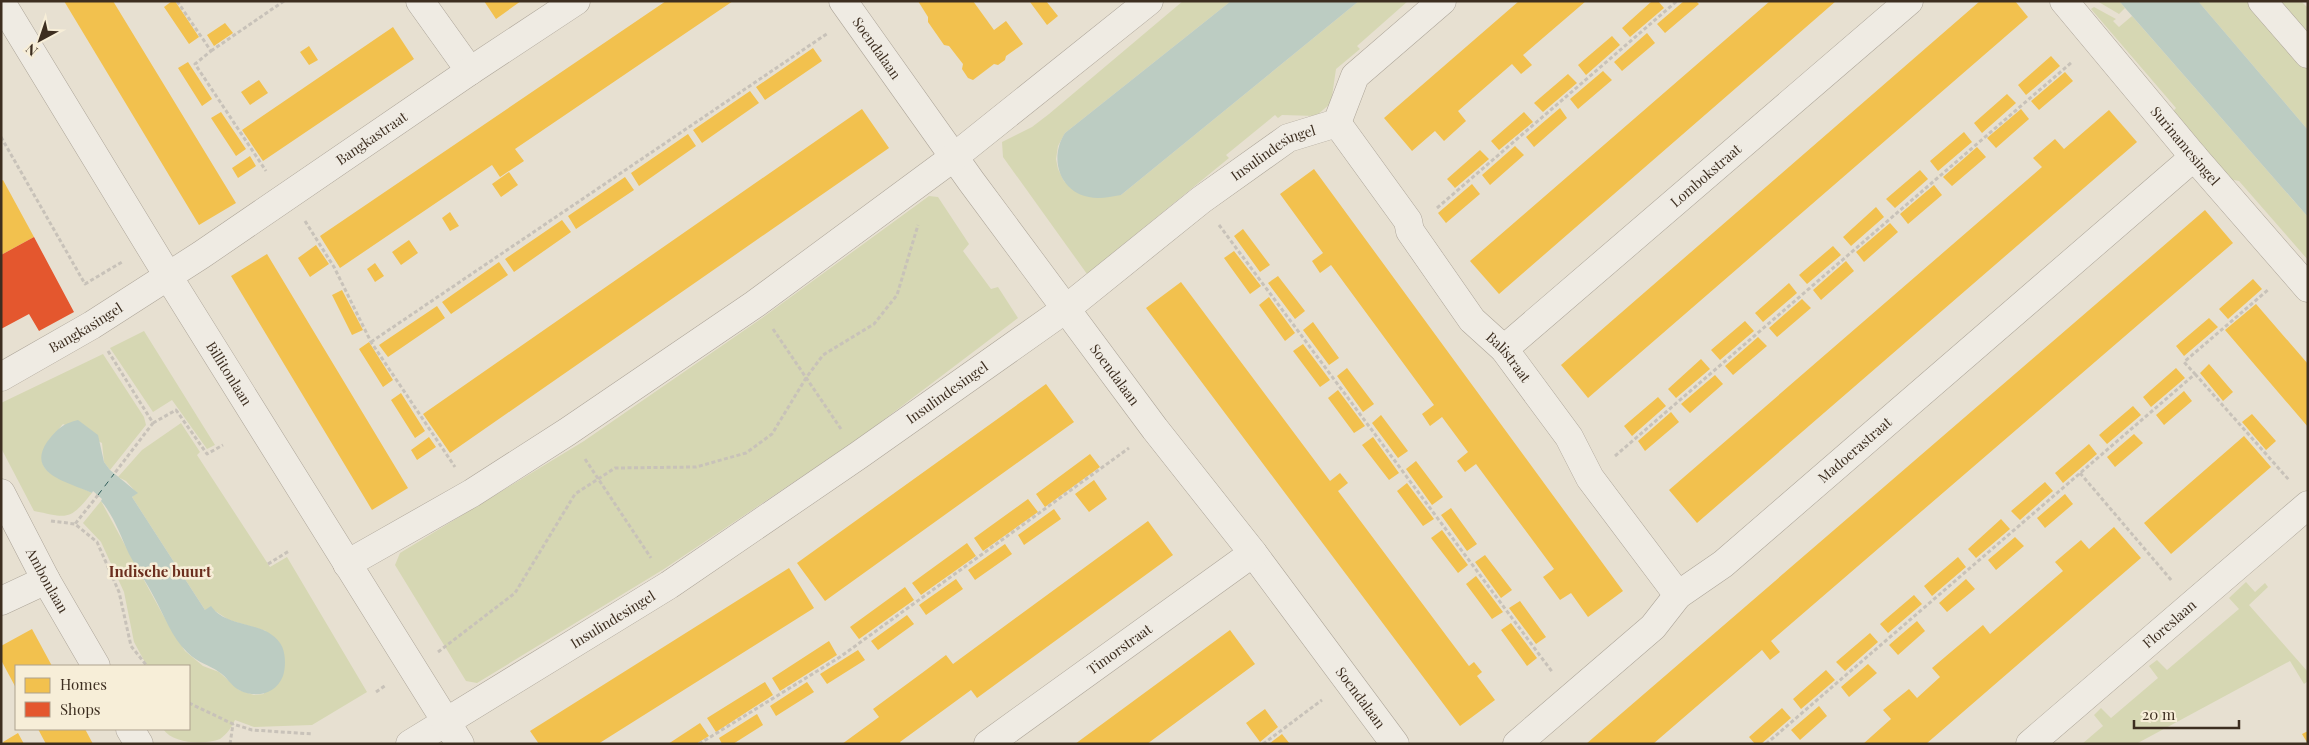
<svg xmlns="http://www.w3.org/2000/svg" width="2309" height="745" viewBox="0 0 2309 745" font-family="'Playfair Display',serif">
<rect width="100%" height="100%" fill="#e7e0d1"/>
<path fill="#d6d7b3" d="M1183 1H1231L1065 133 1058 146 1056 159 1058 169 1064 181 1077 192 1121 195 1359 1H1408L1357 46 1360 49 1336 69 1331 103 1316 116 1282 115 1278 118 1275 115 1226 155 1229 158 1087 274 1003 157 1002 142 1032 127 1049 114Z
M2097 1H2119L2125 8 2119 14Z
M2198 1H2249L2308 67V130Z
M2272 1H2301L2308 8V42Z
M2094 7 2116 19 2113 21 2119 27 2132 16 2308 217V260L2239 181 2224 178 2169 116 2176 108 2091 9Z
M929 196 938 197 969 244 963 251 991 289 998 287 1018 318 861 437 664 569 477 683 466 681 395 565 400 553 584 441 762 318Z
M144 331 215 445 207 449 172 400 153 412 110 348Z
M103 354 144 417 146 425 110 470 104 462 102 443 63 424C20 474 51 472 92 493 69 521 69 518 34 511L1 448V403Z
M181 423 200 452 197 455 270 567 287 557 367 692 312 725 254 727 235 720C231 728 227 734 220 739 205 745 173 744 163 729H189V666H147L134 642 124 592 101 542 83 523 101 501 163 615 185 651 203 666 219 672 239 690 254 695 264 694 266 631 229 620 215 611 205 610 132 497 137 493 126 481 118 477 142 450Z
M2246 582 2255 592 2265 583 2268 587 2249 605 2308 672V681L2304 684 2290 661 2136 744H2082L2103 726 2094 715 2101 708 2111 718 2158 678 2149 666 2157 660 2167 670 2239 609 2229 598Z"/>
<path fill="#bcccc2" d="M1231 1H1359L1121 195C1113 196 1106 198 1098 198 1062 198 1047 161 1065 133Z
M2119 1H2198L2308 130V217Z
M78 420 98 435 104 462 110 470 138 493 132 497 205 610 211 606C227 629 264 620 280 643 286 651 286 667 283 676 276 694 256 699 239 690 231 686 227 677 219 672 208 664 199 664 187 652 172 638 164 615 154 597 147 583 137 569 129 554 121 537 114 516 101 501L102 499 93 491 92 493C72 483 25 475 47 442 57 429 62 424 78 420Z"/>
<path fill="#f2c14e" d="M64 1H113L236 203 199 225Z
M172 1H175L199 37 189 44 164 7Z
M484 1H521L496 19Z
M666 1H733L515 149 524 161 500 177 492 165 340 268 320 236Z
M918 1H973L994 30 1006 21 1023 44 1006 56 1005 60 998 65 994 64 973 80 968 78 962 69 963 64 949 46 944 45 928 22V17Z
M1031 1H1046L1058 16 1047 25 1030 2Z
M1519 1H1586L1523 55 1532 65 1521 74 1512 64 1458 111 1466 121 1444 141 1435 131 1412 151 1384 118Z
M1652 1H1658L1664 8 1630 37 1622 28Z
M1684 1H1696L1699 4 1665 33 1657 24Z
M1770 1H1836L1499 294 1470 261Z
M1980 1H2015L2028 17 1588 398 1561 365Z
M225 23 233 33 214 46 207 35Z
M393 27 414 59 263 161 242 130Z
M1647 33 1655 43 1622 71 1614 62Z
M1612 36 1620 45 1586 75 1578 65Z
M309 46 318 60 309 65 300 52Z
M813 48 822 61 765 100 756 87Z
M2051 56 2060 66 2026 95 2018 85Z
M188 62 212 99 202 106 178 68Z
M1603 71 1612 80 1578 109 1570 99Z
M2065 72 2073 81 2039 110 2031 101Z
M1568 74 1577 83 1543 112 1534 103Z
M259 80 268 93 250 105 241 92Z
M750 91 759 103 702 143 693 130Z
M2007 94 2016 103 1982 133 1974 123Z
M1560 108 1567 118 1534 147 1526 137Z
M862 109 889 148 450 453 423 414Z
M2021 109 2029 119 1996 148 1987 138Z
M2109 110 2137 142 1697 523 1669 490 2042 167 2033 158 2055 139 2064 149Z
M221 112 246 149 236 156 211 118Z
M1524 112 1533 122 1499 150 1491 141Z
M1964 132 1972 142 1938 171 1930 161Z
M688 134 696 146 639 186 631 173Z
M1515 146 1524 155 1490 185 1482 175Z
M1977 147 1986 157 1952 186 1943 177Z
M1480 150 1489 159 1455 188 1447 179Z
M250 156 256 166 238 178 232 168Z
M1314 169 1623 591 1588 617 1571 593 1560 600 1543 577 1554 569 1476 464 1465 472 1457 461 1468 452 1442 417 1430 426 1422 414 1434 405 1331 265 1320 273 1312 261 1323 253 1280 194Z
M1920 170 1928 179 1895 208 1886 199Z
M509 172 518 185 501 197 492 184Z
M625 177 634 190 576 229 568 216Z
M3 180 34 237 1 255V181Z
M1472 184 1480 194 1446 223 1438 213Z
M1934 185 1942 195 1908 224 1900 214Z
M1876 207 1884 217 1851 246 1843 237Z
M2205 210 2233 243 1771 641 1780 652 1770 660 1762 650 1653 744H1586Z
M450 212 459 226 450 231 442 218Z
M562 220 571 232 514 272 505 259Z
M1890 223 1898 232 1864 262 1856 252Z
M1243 229 1270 265 1260 272 1234 236Z
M409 240 418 253 401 265 392 252Z
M316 245 329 264 310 277 298 258Z
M1833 246 1841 255 1807 284 1799 275Z
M1234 251 1261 286 1250 294 1224 258Z
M267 254 408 488 372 510 231 276Z
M1846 261 1854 271 1821 300 1813 290Z
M499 262 508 275 451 314 442 302Z
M375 263 384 276 375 282 367 269Z
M1278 276 1305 311 1295 319 1268 283Z
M2253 279 2262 289 2228 319 2219 309Z
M1181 282 1330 481 1340 473 1348 483 1338 491 1469 666 1474 662 1482 672 1477 676 1495 700 1460 726 1146 308Z
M1789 283 1797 293 1763 322 1755 313Z
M342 290 363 330 352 335 332 295Z
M1269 297 1295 333 1285 341 1259 305Z
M1802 299 1811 308 1777 337 1769 328Z
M2256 304 2308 364V427L2225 330Z
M437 306 445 318 388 357 379 345Z
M2209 318 2218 327 2184 356 2176 346Z
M1745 321 1754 331 1720 360 1711 350Z
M1313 322 1339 358 1329 365 1303 330Z
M1758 337 1767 346 1733 375 1725 366Z
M369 342 393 380 383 387 359 349Z
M1303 344 1330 380 1320 387 1293 351Z
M1701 359 1710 369 1676 398 1668 389Z
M2209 364 2233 392 2223 401 2200 373Z
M1347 368 1374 404 1363 412 1337 376Z
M2176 368 2185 378 2151 407 2143 397Z
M1715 375 1723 384 1690 413 1681 404Z
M1046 384 1074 422 825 601 797 563Z
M1338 390 1365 426 1354 433 1328 398Z
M2184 391 2192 401 2164 425 2156 415Z
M401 393 425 431 415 438 391 400Z
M1658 397 1666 406 1632 436 1624 426Z
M2133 406 2141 415 2107 444 2099 435Z
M1671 412 1679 422 1645 451 1638 441Z
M2252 414 2276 441 2266 450 2242 422Z
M1381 415 1408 451 1398 458 1372 423Z
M2134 434 2143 443 2115 467 2107 457Z
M2244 436 2271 467 2171 554 2144 523Z
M429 437 436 447 417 460 411 450Z
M1373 437 1399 473 1389 480 1362 445Z
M2089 444 2097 454 2063 483 2055 473Z
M1090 454 1100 467 1045 507 1036 494Z
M1416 461 1443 497 1432 505 1406 469Z
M1094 480 1107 499 1089 512 1075 494Z
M2045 482 2053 491 2020 520 2011 511Z
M1407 483 1434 519 1423 526 1397 491Z
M2065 494 2073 504 2045 528 2037 518Z
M1028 499 1038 512 983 551 974 538Z
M1451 508 1477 544 1467 551 1441 515Z
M1054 509 1061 519 1024 545 1018 535Z
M2001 519 2010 529 1976 558 1968 549Z
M1148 521 1173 555 977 698 971 690 900 742 901 744H842L879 717 873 709 922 673 946 655 953 664Z
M2114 527 2141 558 2090 602 1926 744H1863L1891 719 1883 710 1909 689 1917 698 1940 677 1932 668 1958 646 1983 625 1990 634 2063 571 2055 562 2081 540 2089 549Z
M1442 530 1468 565 1458 573 1431 538Z
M2015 537 2024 546 1996 570 1988 560Z
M967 543 976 556 921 595 912 583Z
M1005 544 1012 554 975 580 968 570Z
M1485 555 1512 590 1501 598 1475 562Z
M1958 557 1966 567 1932 596 1924 586Z
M789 568 814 608 598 744H539L530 731Z
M1476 576 1503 612 1492 619 1466 584Z
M956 579 963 589 926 615 919 605Z
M1966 579 1975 589 1947 612 1939 603Z
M905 587 914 600 859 639 850 627Z
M1914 595 1922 604 1888 633 1880 624Z
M1520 601 1546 637 1536 644 1509 608Z
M907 615 914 624 878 650 871 641Z
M1917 621 1925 631 1898 655 1889 645Z
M1511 623 1537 658 1527 666 1501 630Z
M32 629 52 666H16V688L1 660V646Z
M1230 630 1255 664 1147 744H1075Z
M1870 633 1878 642 1845 671 1836 662Z
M829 641 837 655 780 691 772 678Z
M858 650 865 660 827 684 820 674Z
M1868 664 1877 673 1849 697 1841 687Z
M1826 670 1835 680 1801 709 1793 699Z
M765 682 773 695 716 732 707 718Z
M807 682 814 692 776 716 770 706Z
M1819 706 1827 716 1800 740 1791 730Z
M1782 708 1791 718 1761 744H1755L1749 737Z
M1265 709 1278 727 1260 742 1246 723Z
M757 714 763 725 733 744H722L719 738Z
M700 723 709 736 696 744H668Z
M38 729H85L93 744H46Z
M2308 731V744L2302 734Z
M18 733 24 744H4L3 742Z
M1282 734 1290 744H1269L1274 740Z"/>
<path fill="#e4572e" d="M34 237 74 312 39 331 29 314 1 329V255Z"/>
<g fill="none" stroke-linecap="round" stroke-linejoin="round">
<path stroke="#2f5d5a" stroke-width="1" stroke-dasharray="6 5" stroke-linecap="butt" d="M98 495 114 474"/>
<defs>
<g id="minor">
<path d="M420 1 470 71"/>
<path id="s1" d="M843 1 971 181 1155 429 1253 553 1395 744"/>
<path id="s2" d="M2064 1 2194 157 2308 288"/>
<path d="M2262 1 2308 54"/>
<path id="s3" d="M1337 123 1408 221 1410 231 1472 320 1504 349 1569 437 1590 478 1678 595"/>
<path id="s4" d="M1504 349 1909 1"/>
<path id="s5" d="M1 377 92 325 201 255 470 71 576 1"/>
<path id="s6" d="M1 493 46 580 96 666"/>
<path d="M347 564 472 493 567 432 755 304 954 157 1149 1"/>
<path d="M1 601 46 580"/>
<path d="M130 729 139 744"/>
<path id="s7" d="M410 744 669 585 859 455 1067 308 1201 200 1288 138 1337 123 1355 76 1442 1"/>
<path id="s8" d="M988 744 1253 553"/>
<path id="s9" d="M1517 744 1653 627 1678 595 1723 564 2194 157"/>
<path id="s10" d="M2030 744 2308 505"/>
</g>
<g id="tertiary">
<path id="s11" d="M1 2 168 276 460 744"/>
</g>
</defs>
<use href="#minor" stroke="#ada599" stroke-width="29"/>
<use href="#tertiary" stroke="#ada599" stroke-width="29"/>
<path stroke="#c8c2b9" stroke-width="3" stroke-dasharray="4 2.5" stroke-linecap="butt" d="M177 1 211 51 195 64 266 171
M211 51 284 1
M1 137 85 284 122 262
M1437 208 1677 1
M305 221 334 267 371 342 455 467
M1219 225 1553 673
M773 329 841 429
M371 342 828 33
M108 351 153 423 114 474
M2195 374 2289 480
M153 423 176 410 207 454 223 445
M1615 456 2072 62
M585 459 651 558
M2080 473 2172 581
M98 495 75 524 97 542 119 592 131 646 147 666
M51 521 75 524
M268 564 289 551
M438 652 515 593 575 494 615 468 696 467 746 453 772 434 806 378 823 355 874 324 897 295 918 225
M376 692 386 685
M189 703 233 724 252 730 313 734
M230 744 233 724
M699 744 840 657 1129 448
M1263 744 1322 700
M1766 744 2195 374 2184 362 2269 289"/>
<use href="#minor" stroke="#efebe3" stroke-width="28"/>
<use href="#tertiary" stroke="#efebe3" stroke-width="28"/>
</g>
<g text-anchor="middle" stroke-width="5" stroke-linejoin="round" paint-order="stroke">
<g font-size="14" fill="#3d2e20" stroke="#f7eed8">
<text dy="5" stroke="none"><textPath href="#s1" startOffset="58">Soendalaan</textPath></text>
<text dy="5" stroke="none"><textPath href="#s5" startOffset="441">Bangkastraat</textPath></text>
<text dy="5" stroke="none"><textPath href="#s2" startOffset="189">Surinamesingel</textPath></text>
<text dy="5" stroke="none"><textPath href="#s7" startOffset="1048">Insulindesingel</textPath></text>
<text dy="5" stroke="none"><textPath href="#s4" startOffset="266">Lombokstraat</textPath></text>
<text dy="5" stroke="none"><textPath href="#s5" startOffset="98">Bangkasingel</textPath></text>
<text dy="5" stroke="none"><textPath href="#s3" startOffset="292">Balistraat</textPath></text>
<text dy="5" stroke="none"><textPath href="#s11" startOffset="436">Billitonlaan</textPath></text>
<text dy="5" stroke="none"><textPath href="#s1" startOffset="462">Soendalaan</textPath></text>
<text dy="5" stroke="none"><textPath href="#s7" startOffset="642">Insulindesingel</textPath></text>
<text dy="5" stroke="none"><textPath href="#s9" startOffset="449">Madoerastraat</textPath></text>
<text dy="5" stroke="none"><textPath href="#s6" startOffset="99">Ambonlaan</textPath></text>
<text dy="5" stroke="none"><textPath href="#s7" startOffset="238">Insulindesingel</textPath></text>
<text dy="5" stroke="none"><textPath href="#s10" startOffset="184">Floreslaan</textPath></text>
<text dy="5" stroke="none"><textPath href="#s8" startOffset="162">Timorstraat</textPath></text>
<text dy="5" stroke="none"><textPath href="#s1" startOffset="868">Soendalaan</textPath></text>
</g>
<g font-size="15" font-weight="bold" fill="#6b2e1e" stroke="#f7eed8">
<text x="160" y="577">Indische buurt</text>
</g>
</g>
<rect width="2309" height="745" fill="none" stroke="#3d2e20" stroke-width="5"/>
<rect x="15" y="665" width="175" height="65" fill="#f7eed8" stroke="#ada18e"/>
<rect x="25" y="678" width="25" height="15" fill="#f2c14e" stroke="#ada18e"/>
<text x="60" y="690" font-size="15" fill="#3d2e20">Homes</text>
<rect x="25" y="702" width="25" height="15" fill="#e4572e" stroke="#ada18e"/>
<text x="60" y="715" font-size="15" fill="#3d2e20">Shops</text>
<g transform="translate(40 40) rotate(220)" stroke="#f7eed8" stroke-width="4" paint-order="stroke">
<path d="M0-4L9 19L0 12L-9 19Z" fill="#3d2e20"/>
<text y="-8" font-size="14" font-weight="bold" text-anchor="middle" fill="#3d2e20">N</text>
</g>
<path d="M2134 720v8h105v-8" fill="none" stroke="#3d2e20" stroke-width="2.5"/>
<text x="2142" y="720" font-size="15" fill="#3d2e20" stroke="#f7eed8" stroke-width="4" paint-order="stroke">20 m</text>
</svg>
